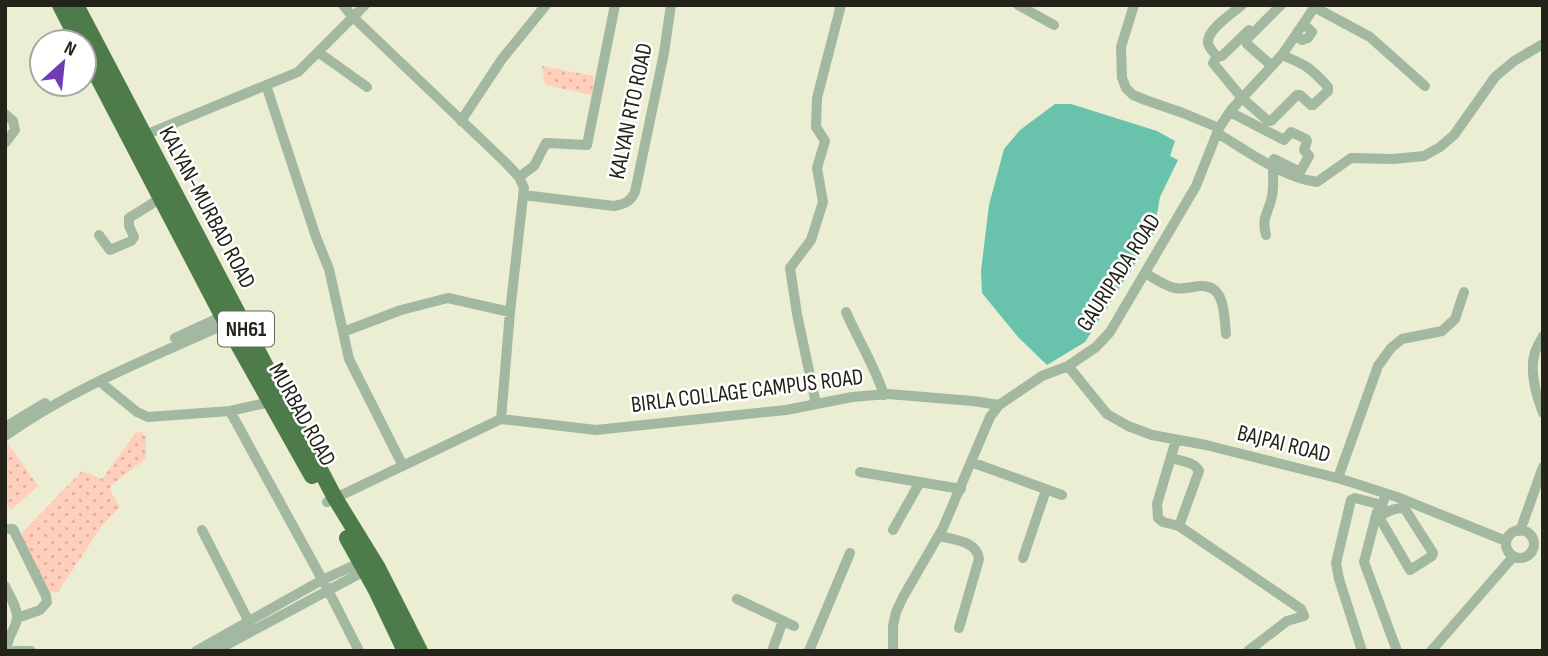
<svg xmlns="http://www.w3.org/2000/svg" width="1548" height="656" viewBox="0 0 1548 656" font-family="'Sofia Sans Condensed',sans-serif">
<defs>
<pattern id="green-dots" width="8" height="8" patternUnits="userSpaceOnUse" patternTransform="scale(1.75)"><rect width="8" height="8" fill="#ffcfbc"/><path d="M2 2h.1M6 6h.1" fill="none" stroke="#dab1a1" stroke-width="1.8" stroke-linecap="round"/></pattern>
</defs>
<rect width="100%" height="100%" fill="#eceed3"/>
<path fill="url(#green-dots)" d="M542 66 594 76 592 95 545 85Z
M136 432H142L146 437C145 444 147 451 145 459L112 485 110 490 120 507 101 527 58 592 47 593 21 541 23 532 82 471 102 479Z
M7 442 38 486 11 510 5 502V443Z"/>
<path fill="#68c2ac" d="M1055 104H1071L1157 131 1175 141 1170 156 1178 160 1160 197 1153 236 1085 342 1047 365 1018 337 982 293 981 271 989 205 1004 149 1020 130Z"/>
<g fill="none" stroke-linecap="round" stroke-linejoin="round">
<path stroke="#a2b8a0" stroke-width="10" d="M343 5 353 17 505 162 519 177 524 188 510 312 501 419
M1018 5 1054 25
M1134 5 1121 47 1122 78 1126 88 1133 95 1148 101 1183 113 1219 128
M1242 5C1233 13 1206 30 1208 43 1209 48 1214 53 1217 57L1213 63 1242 98 1268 121H1271L1297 95H1300L1311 105H1313L1328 91V87C1310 67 1306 65 1282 55
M1316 8 1370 37 1425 86
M1295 36 1302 40 1308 38 1312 32 1304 24
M318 52 367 87
M1217 57 1222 56 1249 30
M1272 66 1247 44V39L1281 5
M266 85 316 237 329 269 349 359 403 466
M1230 112 1284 140 1291 132 1306 139 1307 141 1304 150 1309 156 1300 172 1274 159
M5 114 13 121 15 130 5 143
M461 121 502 59 546 5
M1217 133C1248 151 1281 177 1317 182L1351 158 1393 159 1424 156 1440 147 1454 135 1495 77 1514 61 1543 44
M140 137 298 72 365 5
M519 177 534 166 546 143 587 145 615 5
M523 195 614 206C625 204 630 202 635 192L664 53 671 5
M99 235 110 250 131 241 134 237 129 226V218L161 198
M1266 235C1261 216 1269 213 1272 196 1274 186 1273 176 1273 166
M1145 273C1154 278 1165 286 1175 288 1184 290 1193 286 1202 286 1226 286 1224 317 1226 334
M846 312C858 340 875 366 884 395
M343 332 401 310 448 298 510 312
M1543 336C1540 341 1537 347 1535 352 1529 371 1536 395 1543 413
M175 338 227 314
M1068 366 1107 414 1128 426 1152 435 1206 445 1341 479 1397 497 1506 541
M99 381 137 412 148 417 230 411 270 402
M816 404 797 314 790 268 811 240 823 202 817 168 825 141 816 127 817 98 841 5
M230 411 328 590 359 651
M5 427 45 403
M5 436C74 387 153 357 230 322
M1176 440 1157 504 1158 518 1163 522 1179 526 1301 609 1304 616 1287 621 1248 651
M1171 458C1181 461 1195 462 1199 471L1179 526
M971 462 1062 495
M860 472 961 489
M1338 478 1378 366 1391 348 1402 339 1442 331 1455 319 1464 292
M327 502 501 419 596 430 786 410 852 397 888 394 973 401 999 405
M1377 512 1364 562 1397 651
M1375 518C1384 514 1395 506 1405 509L1433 553 1432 556 1410 570 1379 517
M5 529H13L46 596 47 602 40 610 17 618
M202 530 250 624
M893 530 920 482
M1506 544a14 14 0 1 1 28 0a14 14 0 1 1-28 0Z
M1520 531 1543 467
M939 536C954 540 977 541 979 559L959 628
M1023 558 1046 490
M5 586C9 595 18 608 17 618 16 630 6 636 7 651
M737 599 794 626
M15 651H31
M196 651 322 580 366 560
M215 651 370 568
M772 651 783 621
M809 651 850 553
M893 651V626L896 612 903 597 943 528 990 417 999 405 1042 376 1068 366 1096 347 1110 332 1196 186 1219 128 1231 110 1282 55 1316 5
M1362 651 1339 579 1336 563 1351 500 1355 498 1382 505 1386 494
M1431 651 1513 557"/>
<path stroke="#4d7c4a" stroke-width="16" d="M60 5 79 42
M76 5 335 498 378 568 420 651
M84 51 226 323 312 476
M347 538 376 590 405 651"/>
</g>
<g text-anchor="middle" stroke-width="5" stroke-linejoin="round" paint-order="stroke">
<rect fill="#fff" stroke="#65655e" stroke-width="2" x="218" y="311.5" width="56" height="35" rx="5"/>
<g font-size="21" font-weight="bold" fill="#232319">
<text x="246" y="336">NH61</text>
</g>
<g font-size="23" fill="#232319" stroke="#fff">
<text transform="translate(630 111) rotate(-78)" y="8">KALYAN RTO ROAD</text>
<text transform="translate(208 207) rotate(62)" y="8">KALYAN-MURBAD ROAD</text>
<text transform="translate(1118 272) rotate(-57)" y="8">GAURIPADA ROAD</text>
<text transform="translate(747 390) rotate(-7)" y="8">BIRLA COLLAGE CAMPUS ROAD</text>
<text transform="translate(303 414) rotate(61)" y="8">MURBAD ROAD</text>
<text transform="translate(1284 443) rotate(14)" y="8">BAJPAI ROAD</text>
</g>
</g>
<rect width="1548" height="656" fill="none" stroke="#232319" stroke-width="14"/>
<g transform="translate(63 63) rotate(27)"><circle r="33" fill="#ffffff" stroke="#a7a7a3" stroke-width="2"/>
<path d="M0-5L12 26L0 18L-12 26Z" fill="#723bb1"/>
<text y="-10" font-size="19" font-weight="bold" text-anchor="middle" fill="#232319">N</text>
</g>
</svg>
